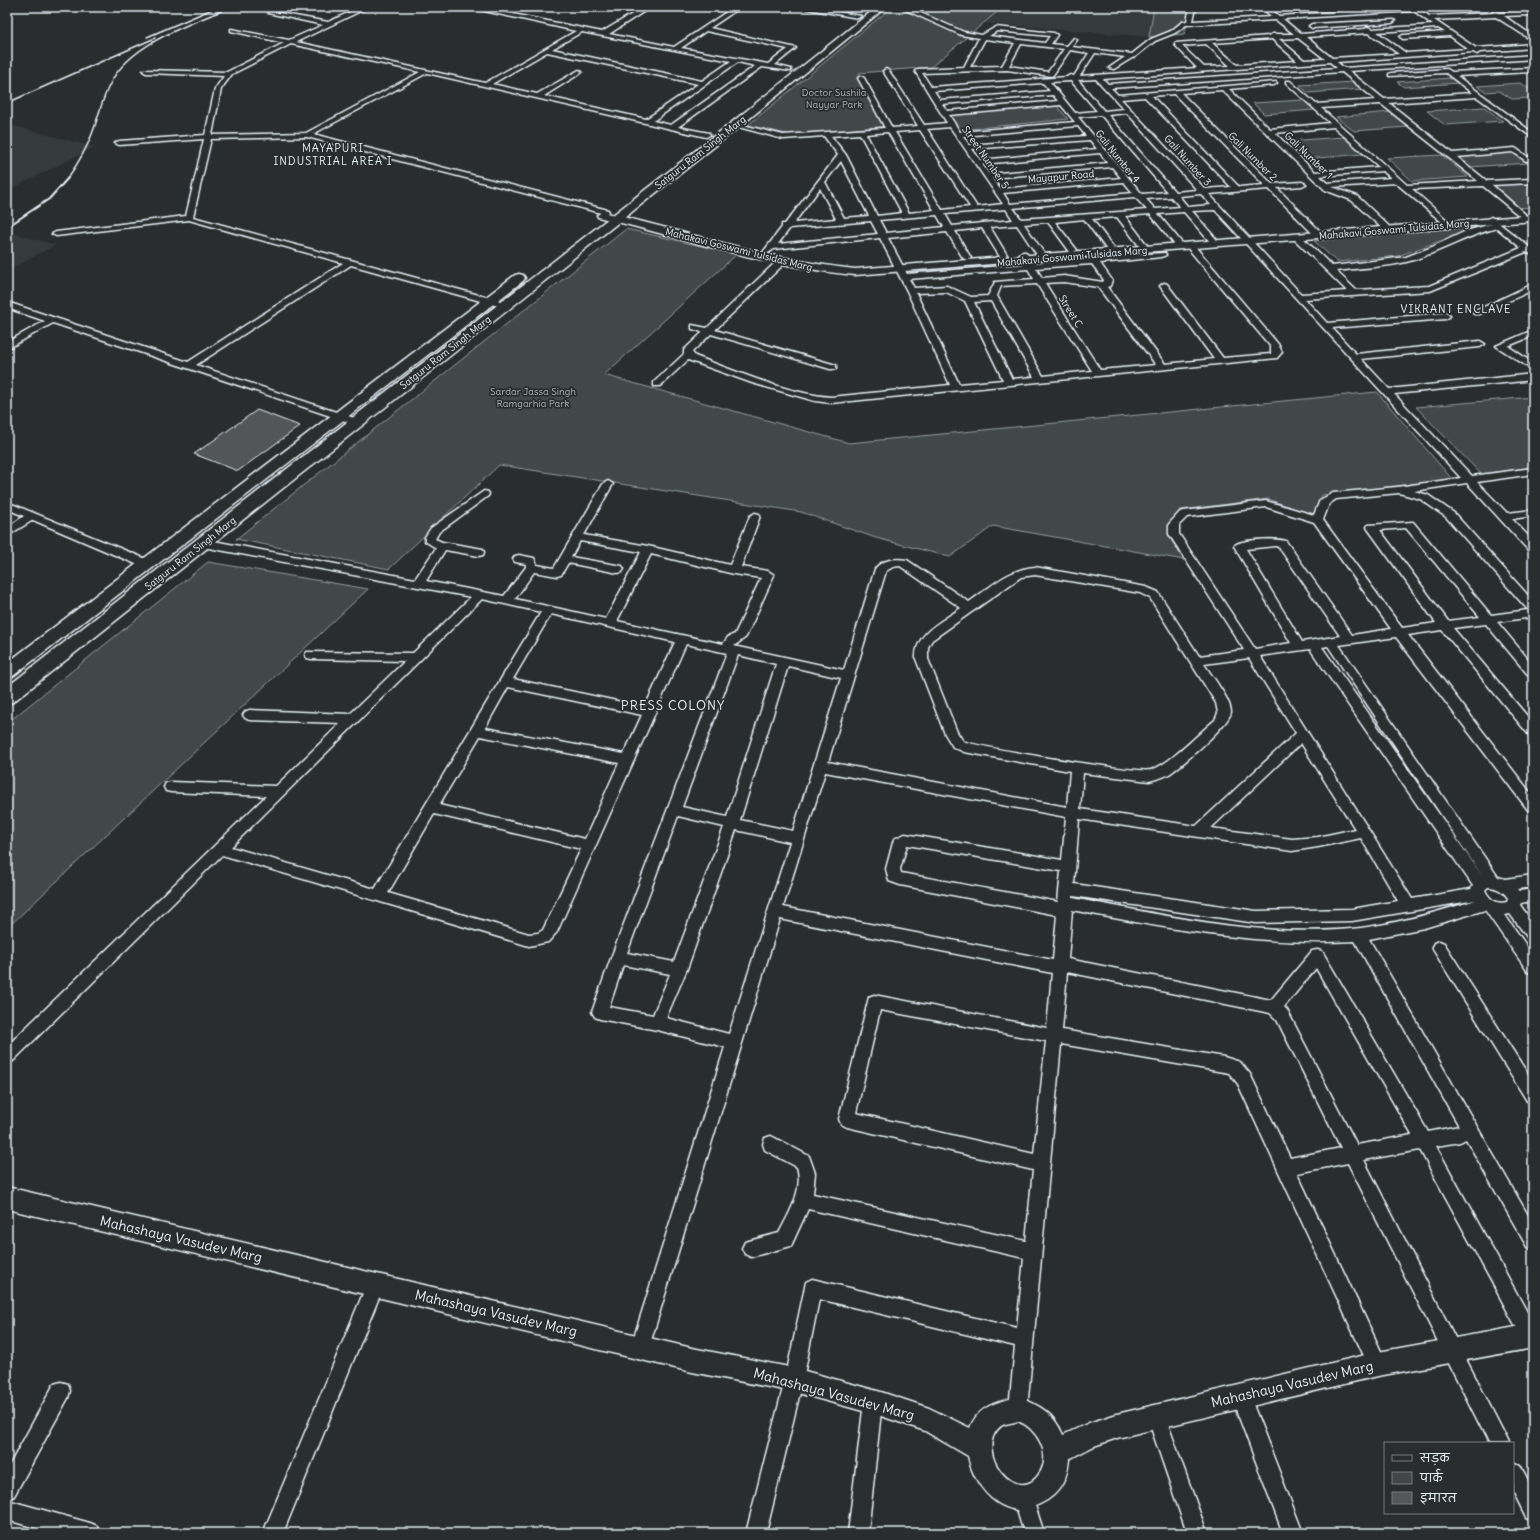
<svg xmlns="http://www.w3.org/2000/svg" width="1540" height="1540" viewBox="0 0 1540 1540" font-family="Delius,'Playpen Sans Deva',sans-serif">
<rect width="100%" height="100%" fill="#2a2d2e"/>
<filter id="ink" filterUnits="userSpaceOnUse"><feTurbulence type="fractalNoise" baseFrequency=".025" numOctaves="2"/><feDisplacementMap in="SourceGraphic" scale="8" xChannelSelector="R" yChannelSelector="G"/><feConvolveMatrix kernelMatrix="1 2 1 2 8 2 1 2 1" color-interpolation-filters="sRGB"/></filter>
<g filter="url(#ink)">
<path fill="#363a3b" d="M1003 7H1154L1149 37 984 23Z
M7 124 94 147 7 191Z
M7 231 55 245 7 271Z"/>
<path fill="#424648" stroke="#959ca0" d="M892 7H1003L931 67 859 73 888 126 791 135 748 125Z
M1154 7H1193L1184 34 1149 37Z
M1451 78 1458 83 1404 87 1397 82Z
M1354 82 1363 89 1308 93 1300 85Z
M1520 83 1533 91V98L1512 99 1499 91 1486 92 1477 86Z
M1303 100 1315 110 1264 114 1253 103Z
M1057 106 1068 119 959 130 949 114Z
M1484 107 1503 121 1445 125 1427 111Z
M1390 112 1408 127 1354 131 1336 117Z
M1343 137 1363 154 1307 159 1289 141Z
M1511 150 1528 163 1469 167 1452 153Z
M1442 155 1468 177 1412 181 1387 158Z
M1533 180V207L1518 208 1487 183Z
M1482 226 1398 256 1337 262 1314 241Z
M626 229 737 254 604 375 849 443 1377 392 1452 479 1322 495 1315 516 1268 499 1180 510 1168 535 1184 560 993 526 950 557 876 538 801 512 499 465 389 569 236 539Z
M1533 397V467L1481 474 1416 407Z
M208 562 368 589 7 928V723Z"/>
<path fill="#535759" stroke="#e8f1f8" d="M257 410 300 426 238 471 194 454Z"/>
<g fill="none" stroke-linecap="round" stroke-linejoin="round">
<defs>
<path id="minor" d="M361 7H369L296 42 485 83 576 31 466 7H478L602 32 644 7H651L609 34 674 47 734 7H741L710 28 796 48 775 65 791 69V71L762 67 678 127 709 133 710 135 706 137 427 73 313 134 608 210 609 212 605 214 307 137 211 139 193 217 508 303 509 305 505 308 502 307 351 265 196 365 360 420 362 422 360 424H354L53 323 7 349V342L45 321 7 308V302L188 362 343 263 189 220 56 236 52 234 56 232 186 216 204 139 119 145 115 143 119 141 205 135 215 89 224 76 146 73 143 71 144 70 227 72 284 43 231 31V29L289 40 323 25 268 13V11L328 22ZM706 31 788 49 768 64 681 48ZM582 32 731 61 702 81 552 49ZM291 44 420 72 306 133 212 135 221 89 232 74ZM547 52 698 84 646 119 544 96 581 73 582 72 579 70 537 94 492 84ZM738 62 755 66 671 125 653 121Z
M797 7H812L861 16 858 18Z
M899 7H907L964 32 982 35 996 27 1054 33 1057 35 1051 44 1067 46 1074 38 1077 40 1072 47 1132 54 1151 39 1171 31 1182 22 1187 21 1190 7H1196L1193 21 1272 17 1261 7H1268L1279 16 1409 7 1418 8 1429 16 1492 13 1495 11 1499 13 1533 11V15L1504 16 1533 36V41L1496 17 1434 20 1476 48 1533 44V48L1480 52 1477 54 1473 52 1337 62 1344 68 1533 55V59L1349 71 1384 99 1472 93 1446 73 1389 76V74L1391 73 1447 69 1452 72 1533 68V72L1457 76 1533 133V138L1477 97 1389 103 1452 153 1515 148 1528 157 1533 156V160L1526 161 1513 152 1457 157 1487 181 1533 179V183L1492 185 1525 214V218H1522L1483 186 1412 189 1447 220V224H1444L1396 183 1332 187 1357 196 1393 230 1386 232 1351 200 1325 190 1222 90 1181 93 1272 184 1302 182 1306 184 1302 186 1277 188 1319 230V234H1313L1269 189 1209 194 1301 294 1347 291 1294 239 1293 237 1297 235H1300L1332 266 1406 257 1432 247 1466 231 1492 224 1487 219 1491 217 1533 250V255L1526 252 1430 291 1305 299 1327 323 1446 313 1450 316 1446 319 1332 328 1356 354 1480 341 1485 344 1480 347 1361 359 1389 389 1533 374V380L1394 394 1472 476 1533 468V474L1477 482 1507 513 1533 510V516L1512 519 1533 541V552L1529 551 1467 483 1414 491 1428 495 1454 513 1533 601V617L1497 622 1533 665V677L1529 676 1486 624 1453 628 1533 723V737L1529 735 1442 630 1408 635 1533 796V811L1528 810 1396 637 1339 645 1498 877 1505 879 1533 875V887L1517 889 1519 891 1533 889V901L1521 903 1520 905 1533 923V940L1528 938 1510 914 1505 915 1533 955V973L1528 972 1485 910 1424 928 1369 939 1533 1224V1250L1527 1247 1466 1139 1460 1142 1436 1146 1533 1323V1350L1527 1347 1420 1150 1364 1160 1509 1443H1489L1348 1163 1297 1173 1387 1364 1385 1371 1378 1373 1371 1371 1238 1084 1229 1073 1061 1044 1027 1409 1025 1416 1018 1418 1011 1416 1009 1409 1015 1346 819 1299 803 1380 766 1533H746L785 1380 806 1282 812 1279 1017 1328 1024 1258 808 1209 791 1246 751 1257 745 1254 742 1248 745 1242 779 1233C789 1214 804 1189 797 1167L765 1150 763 1144 765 1138 771 1136 809 1156 815 1173 813 1194 1026 1241 1033 1170 847 1127 841 1124 839 1119 869 997 874 995 1047 1028 1052 973 780 919 649 1347 646 1353 640 1356 634 1353 631 1347 725 1047 657 1030 600 1019 595 1017 592 1012 611 958 727 653 686 644 557 932 548 942 529 946 222 855 13 1061 7 1063V1046L266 796 171 792 166 791 164 787 166 783 171 782 276 786 341 723 249 720 245 718 243 715 245 712 249 710 350 714 405 661 311 659 307 658 305 655 307 652 413 653 471 597 203 547 198 543 199 541 203 539 415 579 436 548 425 541V537L431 528 484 491 488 492 489 494 488 496 439 532 435 539 442 542 483 549 484 552 483 555 479 556 445 550 426 581 504 596 526 567V564L515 562 513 559 515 556 519 555 534 558 537 565 554 568 603 484 608 481 613 484 584 535 648 546 730 565 750 516 755 513 759 514 760 516 741 567 768 571 774 575 746 637 734 646 738 647 844 670 875 569C882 559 896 558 907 560L969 602C991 587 1008 569 1035 567L1146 587 1158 592 1199 656 1244 650 1169 534V524L1180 512 1184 511 1266 501 1314 515 1320 500 1333 493 1397 487 1461 478 1215 210 1192 211 1217 240 1213 242H1210L1184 212 1158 214 1182 243 1178 245H1175L1150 214 1125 216 1147 245 1143 247H1140L1117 217 1092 219 1114 248 1110 250H1107L1084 219 1055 222 1077 250 1073 252H1070L1048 222 1024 224 1044 253 1040 255H1037L1017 225 990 227 1007 255 1003 257H1000L982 228 955 231 971 258 967 260 963 258 947 232 888 238 907 274 1025 264 1019 254 1023 252H1026L1033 263 1121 256 1118 252 1122 250 1129 255 1165 253 1166 255 1162 257 1100 263 1112 280 1110 286 1107 287 1165 364 1214 359 1160 286 1164 283 1167 284 1223 358 1271 354V347L1186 246 1193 244 1278 344 1282 352 1277 358 831 403 815 401 752 383 688 360 660 386H654V382L684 354V350L703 332 692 329V325L707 328 779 259H785V263L715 330 836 365V369H830L711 334 692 352 695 356C735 371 789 394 831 397L950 385 907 291 880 238 774 249 768 253 764 251 782 227V224H785L838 155 824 136 783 139 731 125 735 123 783 135 885 128 858 78 861 76 864 78 892 128 918 126 883 71 886 69 889 71 924 125 947 123 915 71 918 69 964 67 979 38 961 35ZM1414 11 1433 25 1372 29 1368 27 1365 29 1301 34 1283 19ZM1276 20 1294 34H1272L1269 36 1175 43V45L1197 68 1080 76 1095 53 1125 57 1109 68 1114 69 1132 58 1135 57 1155 41 1175 33 1186 25ZM1438 28 1445 32 1403 35 1400 37 1403 39 1450 36 1468 49 1406 53 1377 32ZM997 31 1050 36 1045 43 989 36ZM1369 33 1399 54 1332 58 1306 37ZM1298 38 1325 59 1304 60 1279 39ZM985 39 1015 43 1002 66 970 67ZM1272 39 1297 61 1237 65 1212 43ZM1021 44 1064 49 1048 72 1009 66ZM1206 44 1230 66 1204 67 1182 46ZM1070 50 1089 53 1074 76 1070 75 1067 77 931 87 922 73 1007 70 1051 76 1053 75ZM1330 62 1337 68 1108 84 1103 79ZM1342 72 1376 100 1316 104 1290 81H1286V83L1330 123 1270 129 1229 89 1274 85 1277 83 1276 82 1118 95 1111 88ZM1096 79 1124 109 1104 111 1078 80ZM1071 81 1097 111 1075 113 1050 82ZM1043 83 1050 91 940 100 934 91ZM1174 94 1264 185 1239 187 1152 96ZM1053 95 1058 101 947 111 942 104ZM1145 97 1231 187 1205 189 1121 99ZM1381 104 1478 181 1407 185 1321 108ZM1061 105 1075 122 960 132 949 115ZM1127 113 1197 190 1175 192 1108 115ZM1101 115 1167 192 1142 194 1078 117ZM1078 126 1086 136 969 145 963 136ZM950 127 1003 204 977 207 927 129ZM1334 127 1379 167 1315 172 1275 133ZM920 130 970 207 942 210 895 132ZM888 132 934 210 909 213 866 134ZM860 134 902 213 877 216 846 155 831 136ZM1090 140 1097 149 980 160 972 149ZM1100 153 1108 163 989 174 982 164ZM841 161 869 216 844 218 825 182ZM1112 167 1121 178 1000 189 992 178ZM1383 171 1391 178 1327 183 1320 176ZM1124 182 1133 193 1010 204 1003 193ZM820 188 836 219 794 223ZM1201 194 1211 205 1188 207 1179 196ZM1135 197 1147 210 1021 219 1013 208ZM1171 197 1180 207 1155 209 1146 199ZM1006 209 1013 220 952 226 945 214ZM937 215 944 227 886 233 879 220ZM871 221 878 234 778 244 790 228ZM1497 228 1521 248 1429 286 1356 290 1336 271C1358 268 1389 267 1410 261 1440 252 1466 236 1497 228ZM1092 264 1104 280 1103 282 1064 276 1042 278 1036 268ZM1028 269 1034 279 995 282 988 296 971 297 947 286 914 288 909 279ZM1064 282 1098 287 1156 365 1100 370 1045 283ZM1037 284 1092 371 1043 376 997 296 1001 286ZM946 292 965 301 1003 380 959 384 916 293ZM991 301 1034 377 1012 379 974 302ZM1399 493 1420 499 1446 517 1528 610 1491 615 1413 522 1368 525 1367 527 1368 529 1436 623 1402 628 1323 520 1329 504 1336 499ZM1266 507 1314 522 1391 629 1352 635 1286 541C1277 538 1239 539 1234 546L1291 643 1255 649 1179 534V525L1187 517ZM1406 528 1480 617 1448 621 1380 530ZM580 541 641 552 606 619 515 599 534 572 557 576 561 575 568 563 618 573 622 572 624 569 622 566 571 557ZM1275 546H1278L1340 636 1302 642 1246 549ZM651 554 734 574 761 578 735 634 728 637 723 644 617 621ZM900 566 961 608C943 621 914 633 916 659L945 734 953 747 964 752 1070 771 1067 807 828 762 886 571 893 567ZM1035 575 1140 593 1150 598 1216 703 1218 713 1215 720C1198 734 1170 764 1151 770 1139 774 976 747 963 741L957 732 928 659V647L932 640 1021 577ZM482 599 541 612 375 889 231 847ZM551 614 675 642 645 707 513 679ZM1328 646 1483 877 1322 647ZM1310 649 1473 886 1471 889 1412 899 1260 656ZM738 655 776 664 727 817 682 807ZM1249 658 1296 733 1196 826 1080 809 1083 773 1149 781C1156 779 1166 777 1172 772 1183 764 1230 724 1231 712 1231 700 1211 675 1204 664ZM788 666 841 678 793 831 740 820ZM508 687 642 715 624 754 485 728ZM480 736 619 763 585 839 439 805ZM1301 743 1355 829 1318 837 1292 839 1211 828ZM825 772 1066 817 1062 860 905 834 894 839 886 869 889 881 900 885 1057 915 1053 960 783 907ZM434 814 581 849 543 930 538 933 529 934 388 893ZM678 816 724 827 674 962 627 953ZM1079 819 1292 851 1318 847 1361 838 1398 901 1352 909 1256 911 1074 884ZM736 830 790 842 729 1034 666 1018 687 969ZM907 845 1061 871 1058 902 901 873 900 869ZM1488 887C1497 887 1503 891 1508 898L1507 902C1497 905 1489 899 1485 890ZM1073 896 1256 923 1352 921 1476 900C1438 912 1400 923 1361 928 1264 939 1167 916 1073 898ZM1072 910C1166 928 1259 947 1355 941L1459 1126 1428 1132 1322 951 1317 950 1312 951 1271 1000 1068 959ZM623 965 670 974 653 1015 609 1007ZM1316 968 1412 1135 1357 1145 1287 1010 1284 1007ZM1067 972 1270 1013 1277 1020 1341 1148 1290 1158 1250 1074 1240 1062 1224 1057 1062 1030ZM880 1010 1046 1041 1034 1154 856 1113Z
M1394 20 1395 21 1392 23 1312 28 1309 26 1312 24Z
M1533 284V290L1480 314H1474L1473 312Z
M1533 330V336L1508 346 1533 363V370L1496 346Z
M7 502 151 561 153 564 147 568 143 567 33 520 7 536V528L24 516 7 509Z
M1439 941 1444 943 1533 1082V1104L1527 1101 1434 951 1432 947 1434 943Z
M375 1276 381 1279 384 1285 283 1533H263L369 1279Z
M61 1382 68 1384 70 1391 68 1398 14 1496 7 1499V1470L54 1384Z
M1240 1387 1247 1389 1303 1533H1283L1231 1396 1233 1389Z
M873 1393 880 1395 882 1402 868 1533H848L864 1402 866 1395Z
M1156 1407 1163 1409 1165 1416 1207 1533H1187L1147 1416 1149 1409Z
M1513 1462 1520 1465 1533 1490V1521L1526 1518 1513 1492Z
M1023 1487 1030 1490 1044 1533H1024L1013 1497 1016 1490Z
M7 1500 90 1523 97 1526 100 1533H54L7 1520Z"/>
<path id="tertiary" d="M602 212C687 231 768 260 855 269L1533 215V221L855 275C767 267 683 238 598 217L597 215Z
M7 1187 692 1348 794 1368 881 1392 929 1408 970 1428C978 1406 997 1402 1018 1397 1039 1405 1054 1413 1063 1435L1089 1423 1117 1414 1378 1352 1533 1324V1348L1378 1376 1117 1438 1094 1446 1069 1459C1067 1484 1056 1499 1032 1507 1029 1508 1024 1511 1020 1510 993 1509 973 1482 968 1456L925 1431 881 1416 794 1392 692 1372 7 1209ZM1018 1421C1036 1428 1051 1452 1041 1471 1019 1511 971 1450 1001 1426 1005 1423 1013 1423 1018 1421Z"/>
<path id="secondary" d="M877 7H886L739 127 13 702 7 704V687L731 123Z
M519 274 523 275 525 278 523 281 13 676 7 678V663L515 275Z"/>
</defs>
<use href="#minor" stroke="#e8f1f8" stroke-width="3"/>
<use href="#tertiary" stroke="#e8f1f8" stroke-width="3"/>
<use href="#secondary" stroke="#e8f1f8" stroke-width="3"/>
<use href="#minor" fill="#2a2d2e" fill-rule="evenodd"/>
<use href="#tertiary" fill="#2a2d2e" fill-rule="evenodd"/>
<use href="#secondary" fill="#2a2d2e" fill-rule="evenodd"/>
<path stroke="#e8f1f8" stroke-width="1.5" d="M147 37 217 7
M7 103 155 38
M67 179C77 165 86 150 92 134 99 116 102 98 111 82 131 43 193 23 231 7"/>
<path stroke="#e8f1f8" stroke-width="2" d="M7 227 49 199 68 178"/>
</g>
</g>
<g text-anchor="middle" stroke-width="3.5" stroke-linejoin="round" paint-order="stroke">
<g font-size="10" fill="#aeb5ba" stroke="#2a2d2e">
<text x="834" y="96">Doctor Sushila<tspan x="834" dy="12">Nayyar Park</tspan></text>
<text x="533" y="395">Sardar Jassa Singh<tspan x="533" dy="12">Ramgarhia Park</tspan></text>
</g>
<g font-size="10" fill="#e8f1f8" stroke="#2a2d2e">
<text transform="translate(700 152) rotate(-38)" y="4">Satguru Ram Singh Marg</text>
<text transform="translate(1309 155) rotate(44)" y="4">Gali Number 1</text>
<text transform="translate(1118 156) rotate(51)" y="4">Gali Number 4</text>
<text transform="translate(1253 156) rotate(45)" y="4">Gali Number 2</text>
<text transform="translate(986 157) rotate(55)" y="4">Street Number 5</text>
<text transform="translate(1188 160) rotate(48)" y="4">Gali Number 3</text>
<text transform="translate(1061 176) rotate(-5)" y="4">Mayapur Road</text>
<text transform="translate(1394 229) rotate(-5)" y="4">Mahakavi Goswami Tulsidas Marg</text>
<text transform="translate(739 249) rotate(14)" y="4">Mahakavi Goswami Tulsidas Marg</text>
<text transform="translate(1072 256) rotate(-5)" y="4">Mahakavi Goswami Tulsidas Marg</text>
<text transform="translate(1071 311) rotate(58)" y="4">Street C</text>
<text transform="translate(445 352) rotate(-38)" y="4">Satguru Ram Singh Marg</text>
<text transform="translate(190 553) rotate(-38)" y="4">Satguru Ram Singh Marg</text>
</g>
<g font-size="11" letter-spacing="1" fill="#e8f1f8" stroke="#2a2d2e">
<text x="333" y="152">MAYAPURI<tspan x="333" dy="13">INDUSTRIAL AREA I</tspan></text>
<text x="1456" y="313">VIKRANT ENCLAVE</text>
</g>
<g font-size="13" letter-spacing="1" fill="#e8f1f8" stroke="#2a2d2e">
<text x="673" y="710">PRESS COLONY</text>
</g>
<g font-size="14" fill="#e8f1f8" stroke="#2a2d2e">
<text transform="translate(181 1239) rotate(13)" y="5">Mahashaya Vasudev Marg</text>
<text transform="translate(496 1313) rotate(13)" y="5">Mahashaya Vasudev Marg</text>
<text transform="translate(1292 1384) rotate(-13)" y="5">Mahashaya Vasudev Marg</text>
<text transform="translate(834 1394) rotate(15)" y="5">Mahashaya Vasudev Marg</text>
</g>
</g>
<rect width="1540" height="1540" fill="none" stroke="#2a2d2e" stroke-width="24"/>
<rect x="12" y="12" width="1516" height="1516" fill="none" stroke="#e8f1f8" stroke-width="1.5" filter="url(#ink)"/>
<rect x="1384" y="1442" width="130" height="72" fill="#2a2d2e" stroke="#767b7f"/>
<rect x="1392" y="1455" width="20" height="6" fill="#2a2d2e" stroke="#767b7f"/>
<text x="1420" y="1462" font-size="12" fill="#e8f1f8">सड़क</text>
<rect x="1392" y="1472" width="20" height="12" fill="#424648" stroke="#767b7f"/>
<text x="1420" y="1482" font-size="12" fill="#e8f1f8">पार्क</text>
<rect x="1392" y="1492" width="20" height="12" fill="#535759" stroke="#767b7f"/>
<text x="1420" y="1502" font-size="12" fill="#e8f1f8">इमारत</text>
</svg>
